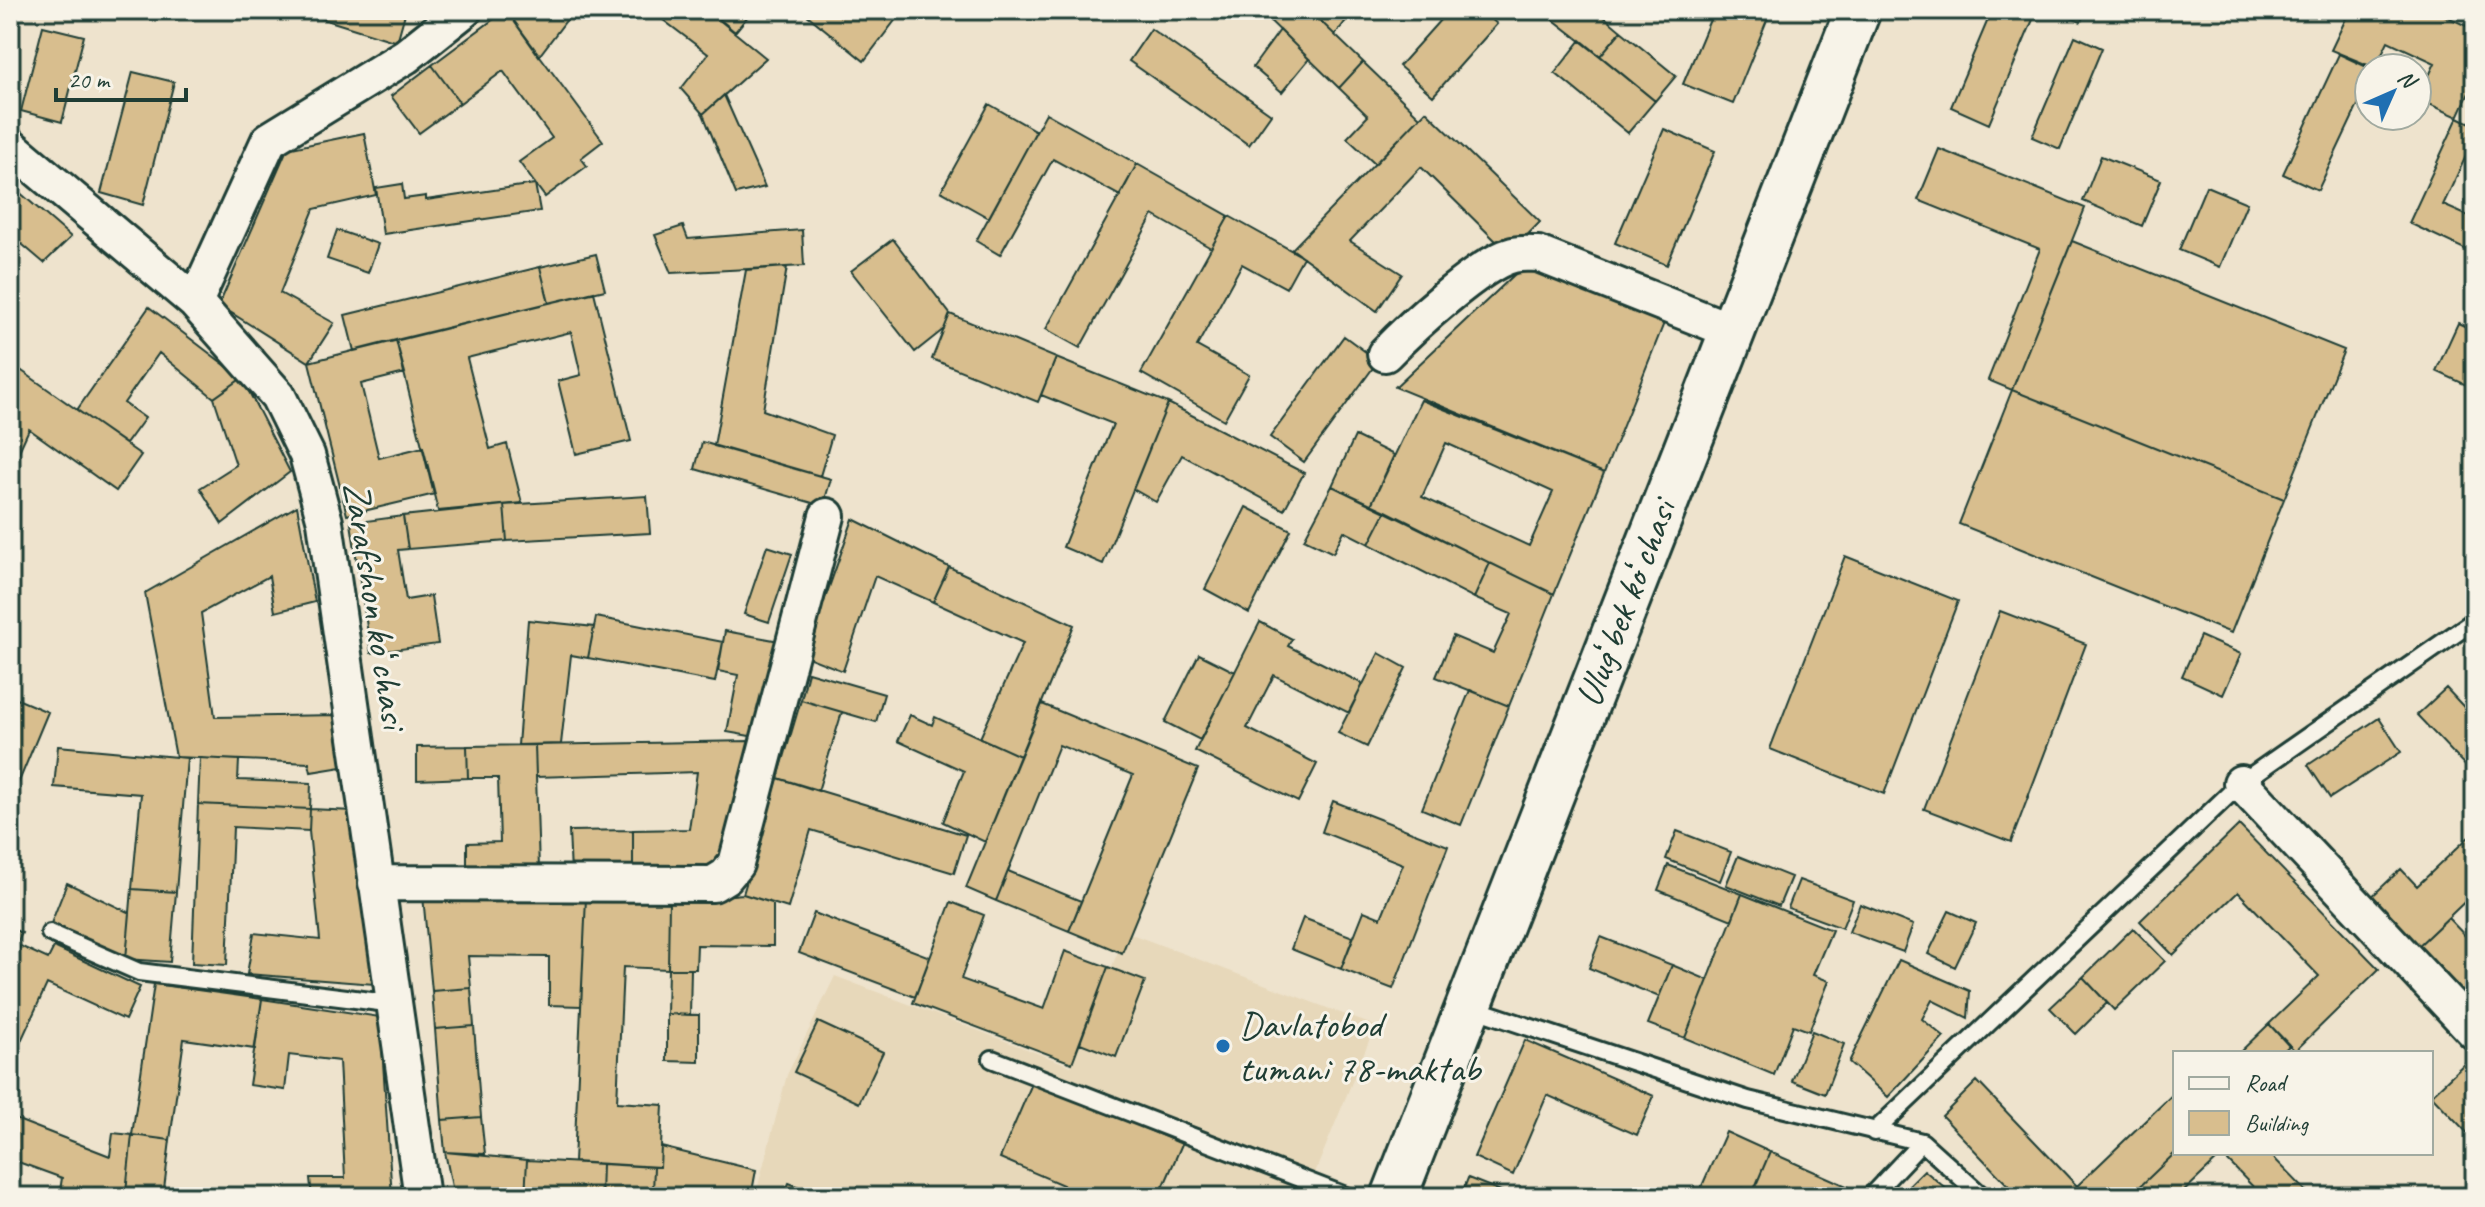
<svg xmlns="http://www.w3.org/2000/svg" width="2485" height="1207" viewBox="0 0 2485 1207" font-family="Caveat,sans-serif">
<rect width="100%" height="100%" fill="#eee3cd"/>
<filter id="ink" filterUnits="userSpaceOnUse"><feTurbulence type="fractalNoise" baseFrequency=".0125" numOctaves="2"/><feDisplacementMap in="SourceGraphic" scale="16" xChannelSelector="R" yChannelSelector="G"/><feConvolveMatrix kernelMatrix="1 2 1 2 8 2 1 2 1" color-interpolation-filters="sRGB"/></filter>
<g filter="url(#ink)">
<path fill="#e7d8ba" d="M1126 932 1375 1026 1305 1197H755L787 1075 835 976 1071 1066Z"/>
<path fill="#d8be8e" stroke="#1f3d34" stroke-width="2" fill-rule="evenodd" d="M294 10H406L397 42Z
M506 10 603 141 581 158 587 166 545 197 519 162 552 138 503 71 460 103 432 65Z
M506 10H574L539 56Z
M650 10H707L766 58 703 114 681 89 708 54Z
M709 10H753L735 32Z
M801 10H903L864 61Z
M1259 10H1309L1363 62 1339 88Z
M1309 10H1354L1335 35Z
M1449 10H1481L1497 24 1433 96 1399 66Z
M1541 10H1596L1621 31 1600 56Z
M1714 10H1771L1733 104 1683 84Z
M1992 10H2037L1989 124 1951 107Z
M2052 10H2086L2081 22Z
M2350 10H2433L2475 30V80L2458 117 2418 99 2435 63 2388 41 2375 68 2331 50Z
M43 26 84 36 62 122 21 111Z
M1151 29 1271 114 1249 145 1129 61Z
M1280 30 1309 59 1282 92 1253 67Z
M1621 31 1676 76 1655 101 1600 56Z
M2075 36 2102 48 2060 149 2032 137Z
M1581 40 1655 101 1628 133 1555 73Z
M2339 54 2369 68V82L2318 190 2283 174Z
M1363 62 1420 117 1375 164 1347 138 1368 116 1339 88Z
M432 65 460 103 419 133 391 96Z
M133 72 174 82 143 205 101 193Z
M724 95 765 187 736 194 703 114Z
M989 104 1036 131 989 218 941 191Z
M1426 111 1540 222 1509 254 1421 167 1350 241 1402 274 1377 311 1292 249Z
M1046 113 1137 164 1120 196 1053 159 1000 255 976 241Z
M2458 117 2475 125V137L2443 205 2475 219V254L2409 223Z
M1664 129 1715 151 1667 265 1615 243Z
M364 133 376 195 314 209 280 293 334 323 309 362 219 305 287 149Z
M1939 149 2085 208 2012 390 1988 380 2040 249 1918 200Z
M2101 156 2161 180 2142 226 2083 201Z
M1137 164 1229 216 1211 248 1153 215 1080 348 1046 329Z
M10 184 71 237 44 263 10 234Z
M402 184 404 199 426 196V200L535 184 540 211 383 234 376 188Z
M2206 186 2247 203 2220 267 2179 250Z
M1229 216 1303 257 1286 288 1242 264 1197 346 1249 375 1224 420 1141 373Z
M683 226 688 239 802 230 804 266 671 273 655 235Z
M337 230 378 244 368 273 327 259Z
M893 239 950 314 944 329 915 352 851 271Z
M2072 241 2344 350 2284 499 2012 390Z
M596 254 605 290 549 303 540 267Z
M1531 259 1664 323 1604 473 1395 387Z
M540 267 549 303 354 351 345 315Z
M787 267 763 410 832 435 820 476 714 446 746 270Z
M594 292 631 441 576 454 558 381 581 375 571 332 467 358 490 449 507 444 522 503 438 511 396 340Z
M149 307 242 378 214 398 159 353 124 403 145 418 126 444 77 410Z
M950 314 1056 358 1038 402 932 359Z
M2458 323 2475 331V389L2436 371Z
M1344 336 1378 361 1304 462 1270 437Z
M396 340 405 373 361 384 379 458 423 447 435 494 347 515 309 362Z
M1056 358 1168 403 1103 564 1063 547 1113 424 1041 395Z
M12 364 141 455 116 491 29 429 10 471Z
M242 378 290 472 222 524 200 488 236 465 214 398Z
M2012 390 2284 499 2231 633 1959 524Z
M1421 400 1604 473 1554 594 1371 505ZM1446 443 1553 492 1529 546 1422 497Z
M1168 403 1304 473 1284 510 1182 455 1156 502 1133 489Z
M1355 436 1394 455 1371 505 1332 486Z
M702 442 831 479 823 506 695 469Z
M1332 486 1386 511 1369 544 1344 531 1333 553 1304 539Z
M647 496 650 533 507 541 504 505Z
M504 505 507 541 408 549 403 516Z
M297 506 315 602 275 612 269 576 201 613 215 717 338 715 348 766 311 772 309 763 176 757 145 593Z
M1246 507 1291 530 1249 613 1205 589Z
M1386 511 1490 563 1474 598 1369 544Z
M403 516 408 549 398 550 406 600 431 596 438 644 371 653 351 523Z
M853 519 949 567 933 602 875 576 843 671 805 656Z
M767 546 792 554 769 622 744 614Z
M1845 556 1958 601 1884 794 1770 749Z
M1490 563 1554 594 1509 706 1436 677 1453 636 1493 653 1511 614 1474 598Z
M949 567 1074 625 1020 756 980 738 1023 643 933 602Z
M2000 611 2086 644 2011 842 1924 809Z
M596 617 723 642 715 682 588 658Z
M528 620 594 627 588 658 571 655 561 744 518 745Z
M1260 622 1292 639 1288 646 1363 684 1349 713 1274 675 1247 728 1317 764 1298 802 1195 751Z
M725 631 785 642 767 739 727 732 738 675 718 671Z
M2200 636 2241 654 2223 695 2182 676Z
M1379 653 1406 668 1367 747 1338 733Z
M1199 654 1235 672 1200 740 1165 722Z
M808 672 884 694 876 722 801 700Z
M2446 688 2475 719V776L2417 715Z
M1470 690 1509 706 1461 825 1422 809Z
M10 696 48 712 10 803Z
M801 700 842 712 818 791 778 778Z
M1042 704 1198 769 1122 953 1069 931 1133 775 1059 745 996 901 966 888Z
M910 715 932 725 935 717 1020 756 985 842 943 822 964 771 898 741Z
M2379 718 2401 752 2330 798 2308 765Z
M750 741 717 869 633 872V830L689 829 697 772 536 777 535 745Z
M535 745 539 869 467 871V843L500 842 498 778H468L467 746Z
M58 746 187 758 176 892 132 889 141 794 54 787Z
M467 746 468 778 417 780V747Z
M200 758 239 760 238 780 311 783 310 809 198 804Z
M778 778 966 835 954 873 811 830 788 908 743 894Z
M1333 801 1448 846 1393 989 1341 969 1364 911 1381 918 1403 864 1322 832Z
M198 804 310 809 309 831 233 827 227 965 192 963Z
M310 809 353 811 374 984 247 974 254 933 320 940 309 831Z
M2239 825 2379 969 2295 1051 2269 1024 2319 976 2238 892 2173 955 2140 921Z
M633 830V872L571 873 569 831Z
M1677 831 1731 852 1720 881 1666 859Z
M2475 831V892L2413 951 2366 902 2401 869 2417 886Z
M1738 856 1791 877 1779 906 1726 885Z
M1668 865 1742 894 1732 920 1658 890Z
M1008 871 1081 901 1069 931 996 901Z
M1799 880 1853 900 1842 928 1788 908Z
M67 883 130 913 126 959 50 926Z
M132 889 176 892 170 962 126 959Z
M743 894 773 903V946L697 945 696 969H668L669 901Z
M1742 894 1832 930 1813 975 1829 981 1809 1031 1793 1025 1774 1075 1685 1038Z
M423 896 586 898 581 1006 549 1005V957L468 956 471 988 432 991Z
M586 898 669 901 668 969 623 967 617 1102 663 1105 660 1167 574 1162Z
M951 902 984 915 961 979 1044 1009 1065 951 1108 967 1072 1063 913 1003Z
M1860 904 1913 925 1903 952 1849 932Z
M1949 911 1976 923 1955 967 1928 954Z
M814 913 930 957 915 997 799 953Z
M1303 918 1353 937 1341 969 1291 949Z
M2448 918 2475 946V1016L2413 951Z
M10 928 22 933 10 957Z
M2133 928 2165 961 2114 1010 2083 977Z
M1601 937 1672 965 1659 997 1589 968Z
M20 946 48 959 54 947 140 987 125 1020 47 984 16 1052 10 1049V968Z
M1899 960 1970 991 1968 1018 1932 1000 1922 1019 1944 1037 1888 1097 1849 1062Z
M1672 965 1708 980 1685 1038 1648 1024Z
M1108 967 1145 981 1116 1057 1080 1043Z
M668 969H691L690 1015 667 1014Z
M2083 977 2107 1003 2076 1034 2050 1008Z
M154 984 262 999 255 1049 184 1039 170 1140 132 1135Z
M471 988 474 1026 435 1029 432 991Z
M262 999 380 1017 392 1197H312L310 1178H345L339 1061 289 1055 285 1090 249 1085Z
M667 1014 699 1015V1062L667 1061Z
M818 1022 883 1052 859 1103 794 1072Z
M2269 1024 2289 1046 2281 1053H2239Z
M474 1026 481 1117 442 1120 435 1029Z
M1812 1031 1844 1044 1825 1094 1792 1081Z
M1525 1040 1654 1096 1637 1135 1547 1095 1513 1175 1474 1157Z
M2465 1063 2475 1073V1141L2431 1095Z
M1033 1081 1182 1144 1159 1197H1058L1063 1185 1000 1158Z
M1977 1081 2077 1186 2171 1096 2175 1100V1153L2129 1197H2019L1942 1116Z
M10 1117 110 1156 113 1133 132 1135 126 1192 94 1188 93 1197H59L62 1178 10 1159Z
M481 1117 485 1154 445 1152 442 1120Z
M1726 1132 1770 1152 1753 1192 1743 1188 1739 1197H1697Z
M132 1135 170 1140 163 1197 126 1192Z
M661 1147 756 1170 751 1197H688L653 1192 654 1167H660Z
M445 1152 527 1160 525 1197H454Z
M1770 1152 1849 1187 1845 1197H1764L1753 1192Z
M2175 1153H2269L2312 1197H2263L2222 1155 2178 1197H2129Z
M527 1160 602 1164 601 1197H525Z
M602 1164 654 1167 653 1192H670L669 1197H601Z
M1924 1170 1956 1197H1897Z
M1468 1178 1516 1197H1461Z
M789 1183 824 1197H783Z
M94 1188 126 1192 163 1197H93Z"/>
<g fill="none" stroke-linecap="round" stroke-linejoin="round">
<defs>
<path id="lane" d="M50 933 139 972 395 1004
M1469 1007 1748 1100 1922 1142 1983 1197
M992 1059 1348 1197
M1874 1132 2241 783 2475 620
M1870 1197 1922 1142"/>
<path id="street" d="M10 146 195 302 278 396 307 455 325 522 422 1197
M195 302 269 140 406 56 464 10
M1385 354C1410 328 1480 263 1513 255 1521 253 1530 254 1538 254L1732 331
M2241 783 2475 1032
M376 883 713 884 726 876 736 864 827 516"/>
<path id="secondary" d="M1394 1197 1858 10"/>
</defs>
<use href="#lane" stroke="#1f3d34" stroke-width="22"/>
<use href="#street" stroke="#1f3d34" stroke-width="40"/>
<use href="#secondary" stroke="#1f3d34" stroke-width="50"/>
<use href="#lane" stroke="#f7f3e8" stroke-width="16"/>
<use href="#street" stroke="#f7f3e8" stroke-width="34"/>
<use href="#secondary" stroke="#f7f3e8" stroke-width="44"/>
</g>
</g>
<circle fill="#1f6fb2" stroke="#f7f3e8" stroke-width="3" cx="1223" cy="1046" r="8"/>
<g text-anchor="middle" stroke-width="6" stroke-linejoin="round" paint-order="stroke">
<g font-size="38" fill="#1f3d34" stroke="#f7f3e8">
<text transform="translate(1625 603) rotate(-69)" y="13">Ulugʻbek koʻchasi</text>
<text transform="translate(376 605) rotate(81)" y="13">Zarafshon koʻchasi</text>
</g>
<g font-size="38" fill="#1f3d34" stroke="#f7f3e8" text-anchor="start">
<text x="1239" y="1037">Davlatobod<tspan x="1239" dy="44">tumani 78-maktab</tspan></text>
</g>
</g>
<rect width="2485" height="1207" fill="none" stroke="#f7f3e8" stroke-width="40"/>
<rect x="20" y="20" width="2445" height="1167" fill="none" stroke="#1f3d34" stroke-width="3" filter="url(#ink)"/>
<rect x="2173" y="1051" width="260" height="104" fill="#f7f3e8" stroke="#a1aaa0" stroke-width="2"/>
<rect x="2189" y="1077" width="40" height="12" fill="#f7f3e8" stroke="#a1aaa0" stroke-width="2"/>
<text x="2245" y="1091" font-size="24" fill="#1f3d34">Road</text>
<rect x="2189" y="1111" width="40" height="24" fill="#d8be8e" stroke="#a1aaa0" stroke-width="2"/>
<text x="2245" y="1131" font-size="24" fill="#1f3d34">Building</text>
<g transform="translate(2393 92) rotate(45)"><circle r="38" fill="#f7f3e8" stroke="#a1aaa0" stroke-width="2"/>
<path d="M0-6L14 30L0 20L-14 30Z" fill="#1f6fb2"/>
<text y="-12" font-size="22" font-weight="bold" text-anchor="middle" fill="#1f3d34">N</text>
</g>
<path d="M56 88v12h130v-12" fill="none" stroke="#1f3d34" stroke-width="4"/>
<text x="68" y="88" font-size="24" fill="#1f3d34" stroke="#f7f3e8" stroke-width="6" paint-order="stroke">20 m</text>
</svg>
